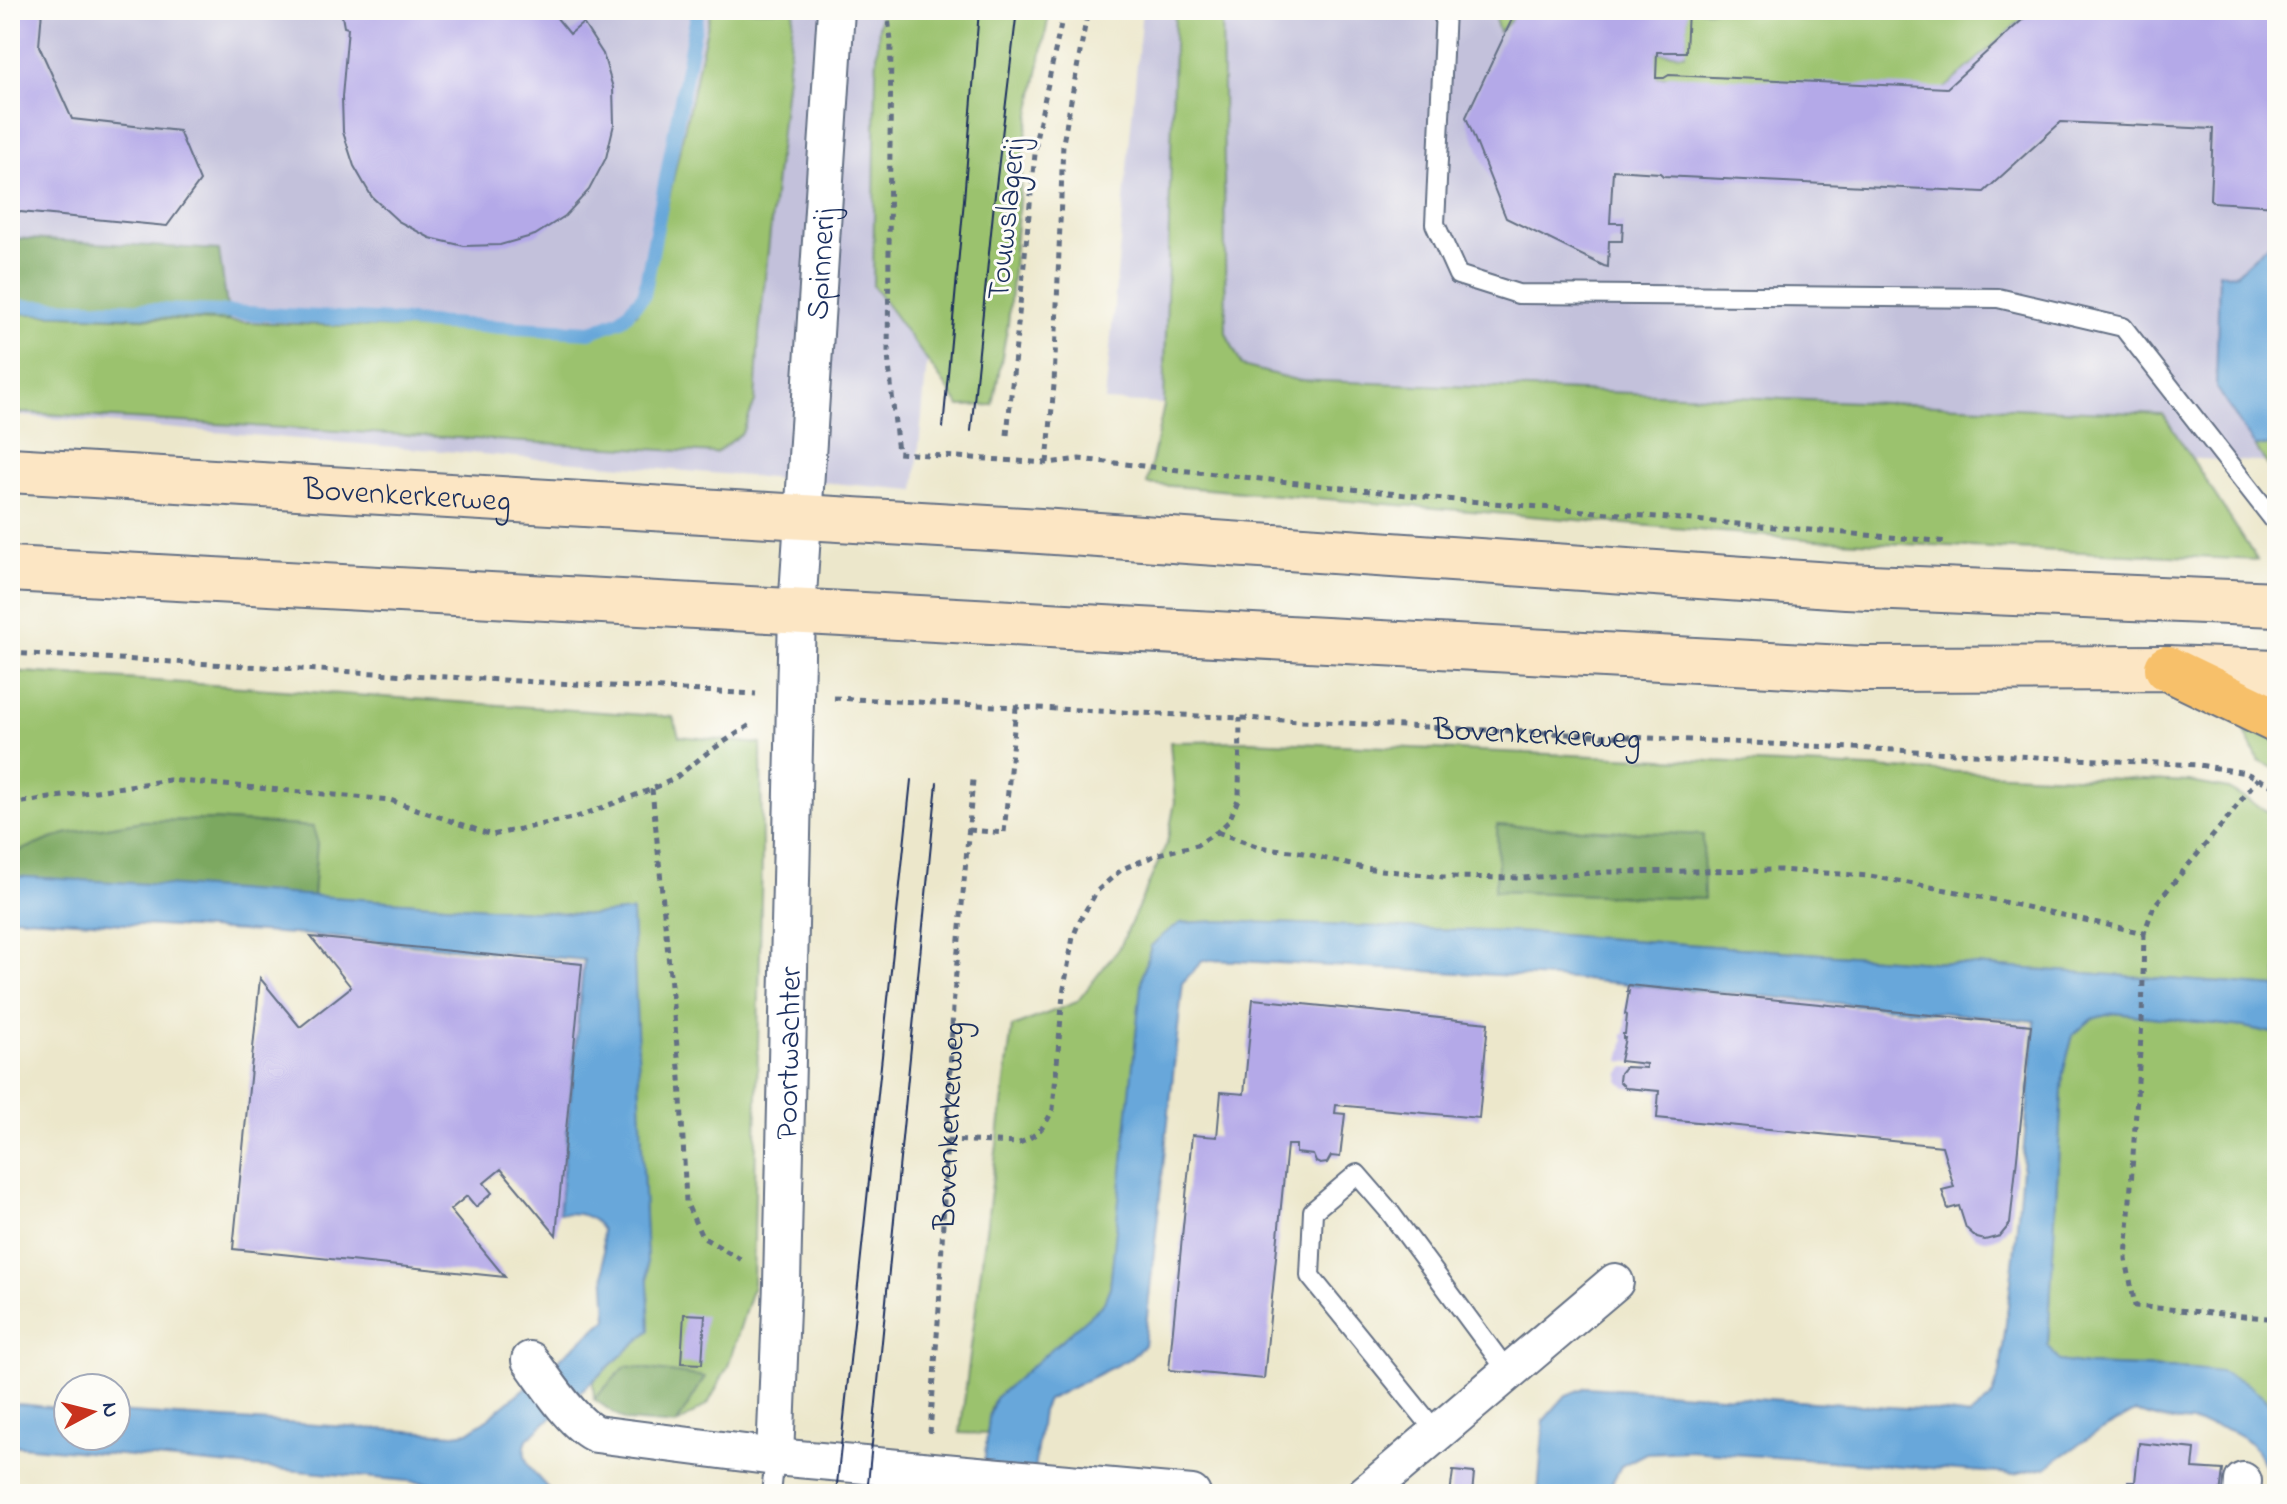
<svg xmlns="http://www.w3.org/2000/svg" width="2287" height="1504" viewBox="0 0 2287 1504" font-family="'Indie Flower',sans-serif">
<rect width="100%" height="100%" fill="#fdfcf7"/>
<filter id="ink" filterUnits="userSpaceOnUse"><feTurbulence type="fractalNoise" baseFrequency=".0125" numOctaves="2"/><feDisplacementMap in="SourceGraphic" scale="16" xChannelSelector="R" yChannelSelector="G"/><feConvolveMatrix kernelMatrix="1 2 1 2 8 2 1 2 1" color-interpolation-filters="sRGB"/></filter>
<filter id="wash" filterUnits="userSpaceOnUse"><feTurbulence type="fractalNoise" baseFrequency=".006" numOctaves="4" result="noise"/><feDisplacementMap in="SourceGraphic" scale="32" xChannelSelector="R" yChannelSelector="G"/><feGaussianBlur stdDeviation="1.8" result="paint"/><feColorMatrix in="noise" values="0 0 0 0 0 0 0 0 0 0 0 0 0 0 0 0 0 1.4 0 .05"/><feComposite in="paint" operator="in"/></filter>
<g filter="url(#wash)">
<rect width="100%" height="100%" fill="#ece7cb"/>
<path fill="#c3c1db" d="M10 10H960L915 490 10 415Z
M1142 10H2277V463L1105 401Z"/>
<path fill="#9bc26e" stroke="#5b7866" stroke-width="2" fill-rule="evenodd" d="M711 10H794L759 334 755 402 742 433 716 453 10 412V313L556 334 610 329 636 314 647 291 658 247Z
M880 10H1050L1024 146 1008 324 993 405 960 406 873 286 876 73Z
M1175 10H1222L1226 333 1242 366 1296 380 2163 414 2257 560 1816 540 1147 484 1164 405Z
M1496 10H1522L1499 32 1495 19Z
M1687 10H2032L1943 90 1654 76 1656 52 1685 54Z
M2255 446H2277V480Z
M10 671 673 717 679 736 761 744 762 853 753 1286 728 1366 708 1404 676 1425 705 1377 626 1366 594 1399 593 1381 650 1330 631 912 590 915 313 896 317 841 312 827 213 820 143 821 65 834 19 851 10 865Z
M2245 732 2277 737V770L2259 761Z
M1251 741 2190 782 2228 789 2277 817V987L1534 933 1219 921 1180 923 1151 946 1110 1287 1104 1304 995 1398 991 1407 987 1434 960 1433 1012 1027 1077 1002 1121 945 1167 843 1175 802 1170 742ZM1497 826 1704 899 1495 891 1498 867Z
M2113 1013 2244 1027 2277 1034V1413L2263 1396 2195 1369 2087 1365 2059 1361 2048 1345 2063 1073 2073 1035 2092 1019Z"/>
<path fill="#7ca861" stroke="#4c6c60" stroke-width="2" d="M10 238 219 250 229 321 10 313Z
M213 820 313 827 317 841 313 896 10 876V865L19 851 65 834 143 821Z
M1497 825 1703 835 1704 899 1494 891 1498 867Z
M626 1366 705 1377 676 1425 625 1421 594 1399Z"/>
<path fill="#67a7da" stroke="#416b9c" stroke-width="2" d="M2277 236V446H2255L2216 388 2219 272 2228 275 2237 273Z
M10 876 148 884 590 915 632 911 650 1330 527 1439C517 1462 539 1477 553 1494H498L488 1490 461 1486 386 1479 10 1445V1403L68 1409V1436H116V1412L455 1434 468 1432 490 1417 607 1319 602 1230C592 1213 577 1213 559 1213L584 960 309 935 10 917Z
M1219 921 1534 933 2277 987V1034L2244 1027 2114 1013 2092 1019 2073 1035 2063 1073 2048 1345 2059 1361 2087 1365 2195 1369 2220 1372 2243 1381 2263 1396 2277 1413V1494C2269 1481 2265 1462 2256 1450 2234 1421 2197 1425 2165 1420 2155 1418 2145 1415 2135 1412L2090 1437 2046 1467 2014 1474 1689 1451 1646 1453 1621 1466 1606 1494H1538L1544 1420 1566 1395 1586 1387 1920 1409 1970 1416 1992 1397 2000 1373 2015 1247 2035 1021 1572 979 1238 961 1203 960 1183 982 1144 1345 1131 1358 1047 1400 1042 1411 1031 1494H981L989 1417 995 1398 1103 1304 1110 1287 1142 976 1151 946 1163 935 1180 923Z"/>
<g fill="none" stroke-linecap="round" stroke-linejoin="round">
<path stroke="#67a7da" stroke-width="14" d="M10 306 228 312 590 332 621 320 644 295 698 10"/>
</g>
<g id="blocks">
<path fill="#b4a9e8" d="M10 10H42L39 46 72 119 179 131 200 181 167 226 10 211Z
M341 10H553L552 12 570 34 583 23 603 54 613 88 614 124 606 158 589 190 565 216 535 235 500 245 464 246 430 238 398 221 372 197 366 187 354 166 343 132 342 97 348 28 344 27Z
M1531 10H1688L1686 52H1657L1656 78H1664L1669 75 1947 88 2033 10H2277V206L2213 202 2210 199 2213 129 2061 122 1984 192 1663 176 1660 173 1613 170 1610 223H1623L1622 241H1609L1608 267 1604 266 1506 218 1466 117 1513 17Z
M311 937 582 964 556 1235 501 1169 484 1183 492 1193 476 1207 467 1196 450 1210 505 1277 233 1249 260 978 300 1027 351 987Z
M1628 985 2031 1025 2010 1224 2000 1236 1985 1240 1977 1238 1966 1228 1959 1206 1948 1209 1942 1190 1954 1187 1942 1146 1657 1118 1659 1091 1626 1088 1619 1081 1620 1073 1625 1067 1646 1068V1064L1620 1061 1625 1038H1623V1034H1625L1627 1015 1625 1014 1629 991H1627Z
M1253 999 1488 1023 1479 1118 1336 1105 1335 1113 1345 1114 1340 1157 1331 1156 1327 1163 1320 1164 1316 1162 1313 1155 1296 1153V1145H1287L1264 1379 1169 1370 1192 1135 1217 1137 1221 1092 1244 1094Z
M684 1314 705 1315 702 1364 681 1363Z
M2139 1443 2195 1449 2193 1468 2223 1470 2220 1494H2127L2128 1482H2135Z
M1453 1471 1474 1473 1472 1494H1450Z"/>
</g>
</g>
<g filter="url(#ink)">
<use href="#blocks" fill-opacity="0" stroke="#646f84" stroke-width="2"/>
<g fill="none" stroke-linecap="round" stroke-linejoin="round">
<defs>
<path id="lane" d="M1445 10 1435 224 1458 275 1518 294 1998 298 2123 327 2277 524
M1437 1433 1310 1276 1313 1211 1357 1174 1389 1211 1508 1372
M771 1494 775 1457"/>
<g id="street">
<path d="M530 1360C545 1380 573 1425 596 1434L775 1457 1192 1494"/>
<path id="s3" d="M775 1457 782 1284 797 611 836 10"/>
<path d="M1365 1494 1615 1282"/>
<path d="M2242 1494 2243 1481"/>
</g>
<g id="secondary">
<path id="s4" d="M10 470 1040 531 1846 586 2277 604"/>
<path d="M10 569 1863 669 2167 668 2277 672"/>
</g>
<path id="primary" d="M2167 668 2277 721"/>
</defs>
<use href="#lane" stroke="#646f84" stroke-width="22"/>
<use href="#street" stroke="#646f84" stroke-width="40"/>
<use href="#secondary" stroke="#646f84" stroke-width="48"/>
<use href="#primary" stroke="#646f84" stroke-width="48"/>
<g stroke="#646f84" stroke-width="5" stroke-dasharray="6 6" stroke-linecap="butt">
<path d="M887 10 891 41 888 355 898 453 1047 463 1079 459 1434 498 1949 542"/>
<path d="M1007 435 1037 134 1064 10"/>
<path d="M1047 463 1054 385 1063 143 1088 10"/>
<path d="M10 653 756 694"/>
<path id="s1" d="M834 698 2199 765 2246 773 2277 788"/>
<path d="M652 789 680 1078 686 1202 702 1237 742 1260"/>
<path d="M10 804 169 780 390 800 492 835 577 817 652 789 674 779 707 753 753 723"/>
<path d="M969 830 1004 833 1016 708"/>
<path d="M1217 832 1259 847 1299 852 1363 868 1443 877 1523 878 1609 872 1780 870 1870 876 1958 892 2144 933 2154 906 2226 820 2258 778"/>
<path d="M2144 933 2142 1022 2126 1259 2135 1306 2277 1319"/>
<path d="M947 1140 1019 1143C1037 1136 1045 1127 1053 1109L1063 994 1073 937 1080 920 1097 891 1122 869 1159 854 1197 845 1217 832 1229 821 1239 797 1240 718"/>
<path id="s2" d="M930 1433 939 1308 953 1007 973 780"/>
</g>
<use href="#lane" stroke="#fff" stroke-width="18"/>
<use href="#street" stroke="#fff" stroke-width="36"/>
<use href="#secondary" stroke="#fce6c4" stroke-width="44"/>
<use href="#primary" stroke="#f7c06b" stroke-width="44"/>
<path stroke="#1b2f5e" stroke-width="2" d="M943 428 964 200 979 10
M971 431 994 203 1017 10
M836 1494 911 780
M867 1494 937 783"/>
</g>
</g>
<g text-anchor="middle" stroke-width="6" stroke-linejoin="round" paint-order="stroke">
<g font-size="32" fill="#1b2f5e" stroke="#fdfcf7">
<text transform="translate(1005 219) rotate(-84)" y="11">Touwslagerij</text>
<text dy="11" stroke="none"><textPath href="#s3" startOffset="1194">Spinnerij</textPath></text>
<text dy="11" stroke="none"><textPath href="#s4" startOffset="398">Bovenkerkerweg</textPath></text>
<text dy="11" stroke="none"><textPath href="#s1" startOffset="704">Bovenkerkerweg</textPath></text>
<text dy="11" stroke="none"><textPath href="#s3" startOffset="404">Poortwachter</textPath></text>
<text dy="11" stroke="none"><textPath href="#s2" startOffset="308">Bovenkerkerweg</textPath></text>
</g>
</g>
<rect width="2287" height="1504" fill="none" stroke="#fdfcf7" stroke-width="40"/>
<g transform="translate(92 1412) rotate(83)"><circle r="38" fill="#fdfcf7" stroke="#a3aaba" stroke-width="2"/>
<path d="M0-6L14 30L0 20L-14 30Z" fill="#c8321e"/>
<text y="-12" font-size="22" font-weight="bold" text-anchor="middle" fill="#1b2f5e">N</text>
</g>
</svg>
